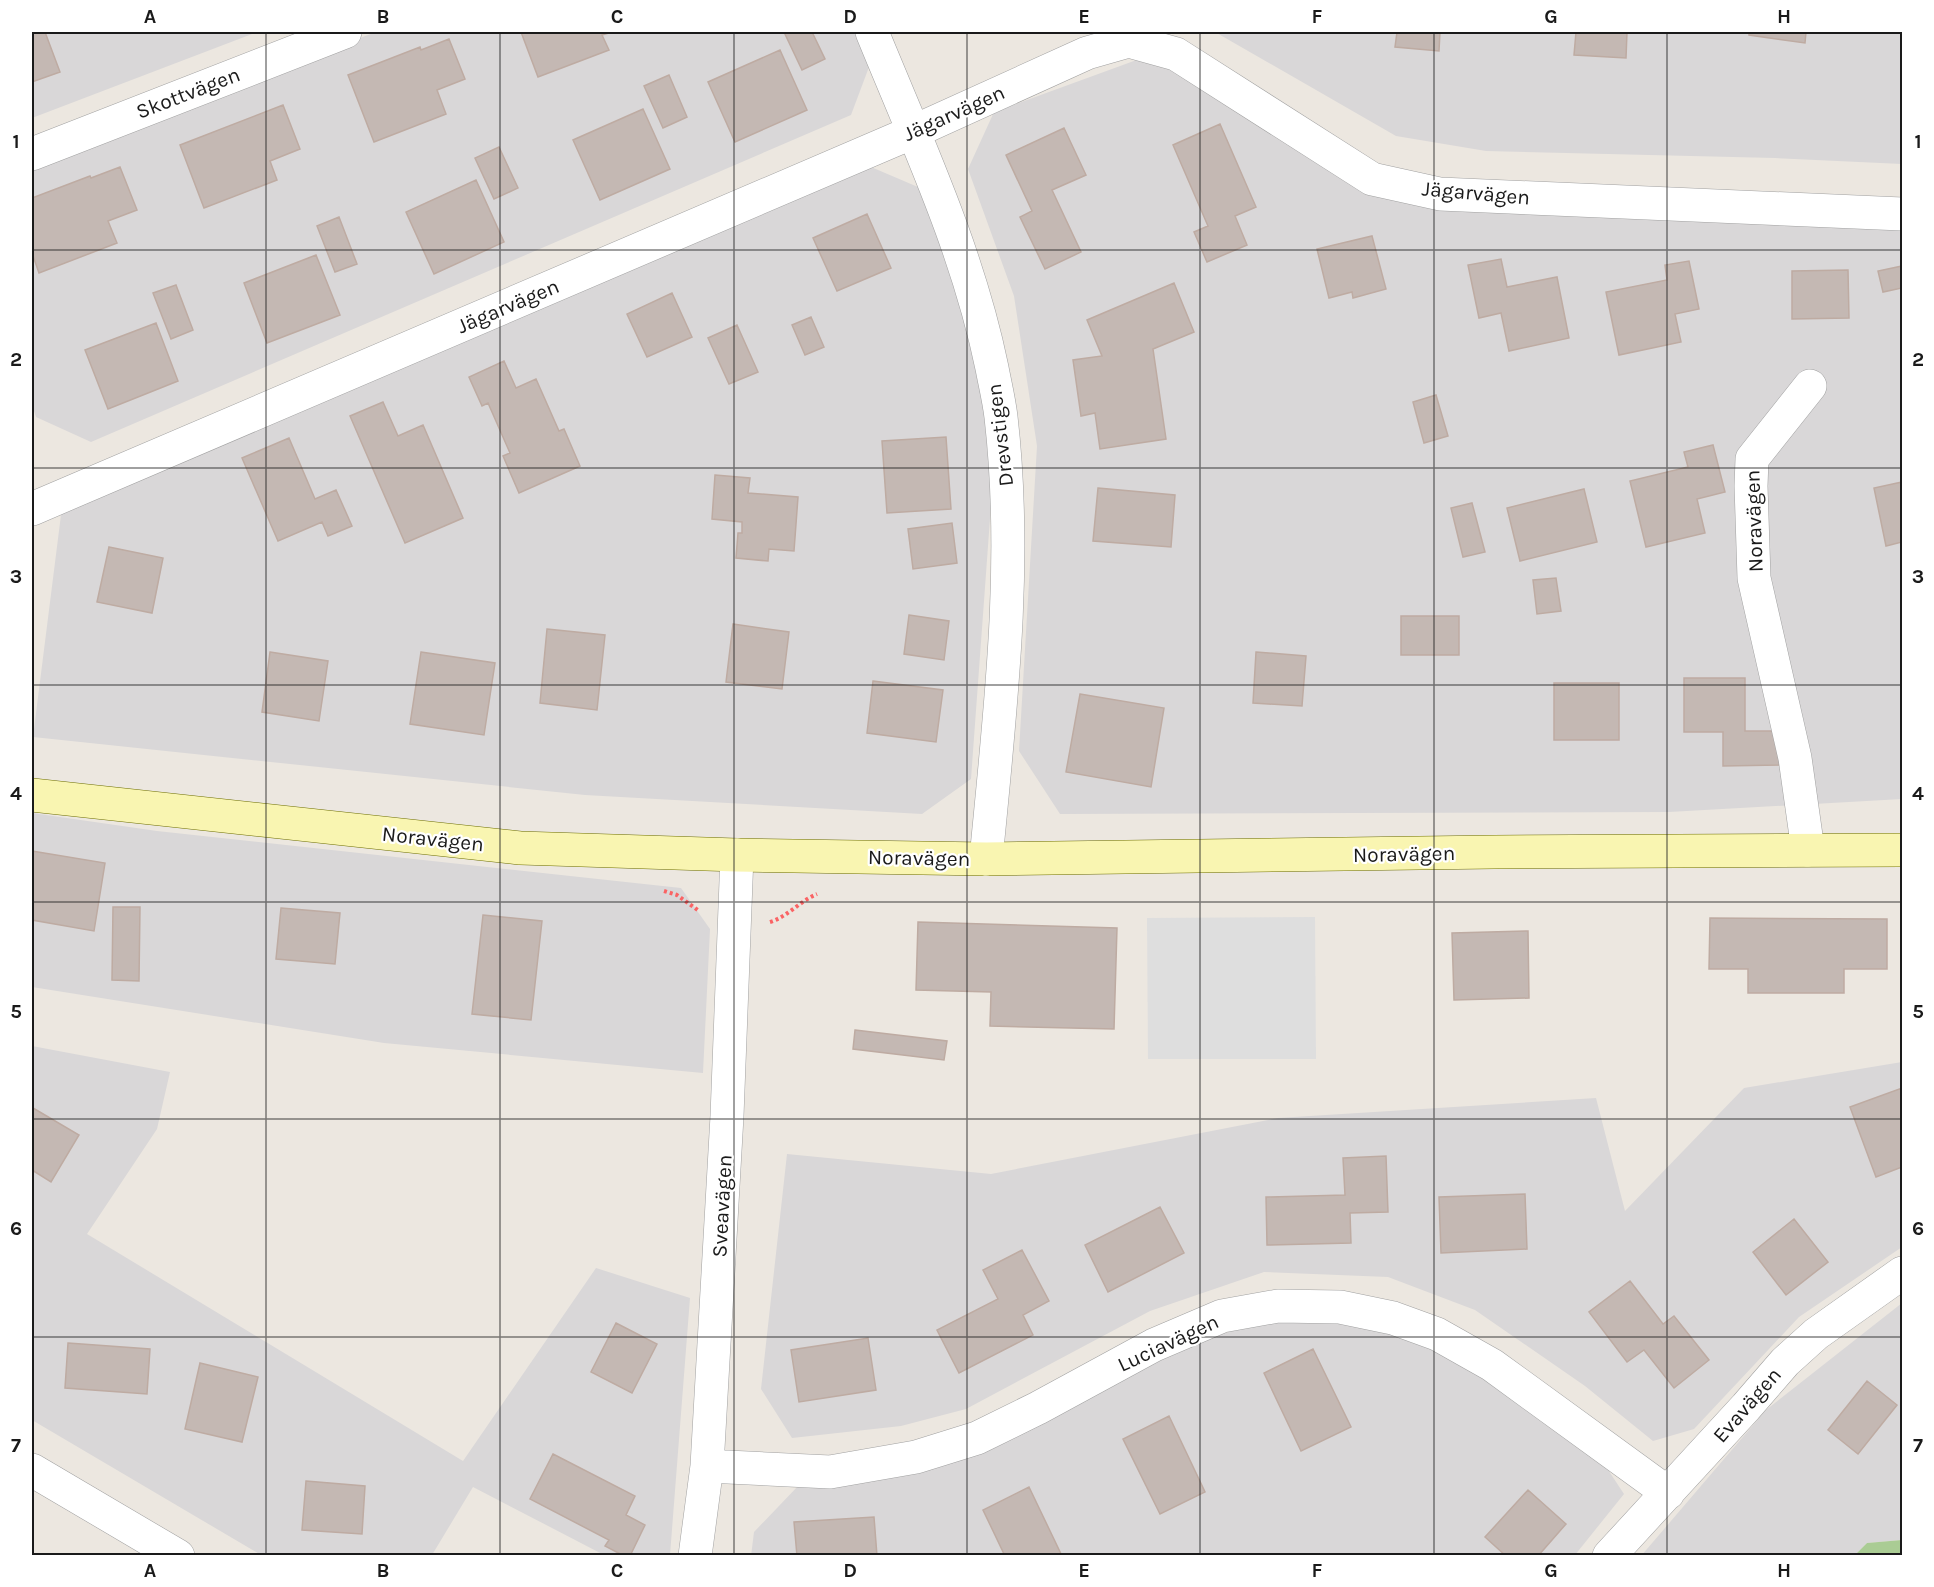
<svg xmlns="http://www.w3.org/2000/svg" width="1934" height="1587" viewBox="0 0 1934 1587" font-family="Karla,sans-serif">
<rect width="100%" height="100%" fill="#ece7e0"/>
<path fill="#d9d7d8" d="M32 32H257L32 118Z
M376 32H862L872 59 851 115 91 442 36 417 32 405V161Z
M1215 32H1902V164L1775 158 1486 151 1396 136Z
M1153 54 1366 180 1902 218V799L1669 812 1060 814 1019 751 1037 446 1014 296 968 169 994 112Z
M864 164 925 190 974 342 994 464 971 779 922 814 585 795 33 737 62 507Z
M32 813 157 831 681 888 710 929 703 1073 384 1043 32 987Z
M32 1046 170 1072 157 1129 87 1234 463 1461 596 1268 690 1298 670 1555H604L473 1487 432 1555H261L32 1420Z
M1902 1062V1247L1799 1317 1694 1429 1653 1441 1585 1386 1475 1310 1388 1277 1264 1272 1150 1311 966 1409 901 1426 792 1438 761 1389 787 1154 991 1174 1278 1118 1596 1098 1625 1211 1744 1088Z
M1902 1303V1540L1867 1543 1855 1555 1641 1556 1766 1410Z
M1271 1319 1378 1322 1436 1348 1585 1435 1624 1494 1575 1555 751 1556 754 1532 799 1485 1193 1343Z"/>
<path fill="#aacc94" d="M1902 1540V1555H1855L1867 1543Z"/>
<path fill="#dedede" d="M1315 917 1316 1059H1148L1147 918Z"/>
<path fill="#c4b8b3" stroke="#beaba2" stroke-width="1.5" d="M32 32H45L60 72 32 82Z
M521 32H612L602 35 609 50 538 77Z
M784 32H812L825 59 802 70Z
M1385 32H1440L1439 51 1395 47 1397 32Z
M1576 32H1627L1626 58 1574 55Z
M1749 32H1806L1805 43 1749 35Z
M449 39 465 79 437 90 446 114 374 142 348 75 420 47 421 50Z
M780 50 807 110 735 142 708 82Z
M669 75 687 117 663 128 644 86Z
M283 105 300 149 270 161 277 180 204 208 180 145Z
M643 109 670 169 600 200 573 140Z
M1220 124 1256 207 1235 216 1247 245 1207 262 1194 232 1208 226 1173 145Z
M1064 128 1086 175 1052 190 1081 252 1045 269 1020 217 1032 211 1006 155Z
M499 147 518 188 494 199 475 158Z
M120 167 137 210 108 221 117 243 39 273 32 253V198L90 176 91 178Z
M476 180 504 242 434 274 406 212Z
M867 214 891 268 837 291 813 238Z
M339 217 357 264 335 272 317 226Z
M1372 236 1386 289 1353 298 1352 292 1329 298 1317 249Z
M316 255 340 315 267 343 244 283Z
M1501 259 1507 287 1557 277 1569 338 1509 351 1501 313 1479 318 1468 265Z
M1689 261 1699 309 1675 314 1681 342 1619 355 1606 292 1667 280 1665 265Z
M1902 266V288L1883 292 1878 271Z
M1848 270 1849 318 1792 319V271Z
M1174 283 1194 332 1153 349 1166 439 1100 449 1095 413 1081 416 1073 360 1102 356 1087 320Z
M176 285 193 330 171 339 153 293Z
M672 293 692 337 647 357 627 314Z
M811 317 824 347 805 355 792 325Z
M156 323 178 381 108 409 85 350Z
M737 325 758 372 729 384 708 338Z
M504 361 516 388 536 379 559 431 564 429 580 466 519 493 503 456 510 453 488 403 482 406 469 377Z
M1436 395 1448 436 1424 443 1413 402Z
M383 402 398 436 423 425 463 518 405 543 350 416Z
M946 437 951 509 887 513 882 441Z
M289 438 315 499 336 490 352 526 328 536 322 522 278 541 242 458Z
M1713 445 1725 492 1697 499 1705 533 1646 547 1630 481 1688 467 1684 452Z
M715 475 750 478 748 493 798 497 794 551 769 549 768 561 736 558 738 533H742V522L712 519Z
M1902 482V542L1886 546 1874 488Z
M1098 488 1175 495 1171 547 1093 541Z
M1584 489 1597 542 1520 561 1507 508Z
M1472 503 1485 552 1463 557 1451 508Z
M952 523 957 563 913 569 908 529Z
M109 547 163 558 152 613 97 602Z
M1556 578 1561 611 1537 614 1533 580Z
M909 615 949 621 944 660 904 654Z
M1401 616H1459V655H1401Z
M733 624 789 632 782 689 726 682Z
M547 629 605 635 597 710 540 703Z
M270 652 328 661 319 721 262 712Z
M421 652 495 663 484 735 410 724Z
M1256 652 1306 656 1302 706 1253 703Z
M1684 678H1745V731H1780V765L1723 766V732H1684Z
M873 681 943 690 936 742 867 733Z
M1554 683H1619V740H1554Z
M1080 694 1164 708 1151 787 1066 772Z
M32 851 105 863 94 931 32 920Z
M113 907H140L139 981 112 980Z
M281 908 340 913 335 964 276 959Z
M483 915 542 921 531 1020 472 1014Z
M1710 918 1887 919V969H1844V993H1748V969H1709Z
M918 922 1117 928 1114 1029 990 1026 991 992 916 990Z
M1528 931 1529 998 1454 1000 1452 933Z
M855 1030 947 1041 944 1060 853 1049Z
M1902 1088V1167L1876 1177 1850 1107Z
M33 1108 79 1135 51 1182 32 1170Z
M1386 1156 1388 1212 1350 1213 1351 1243 1267 1245 1266 1197 1345 1195 1343 1158Z
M1525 1194 1527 1249 1441 1253 1439 1197Z
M1160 1207 1184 1253 1108 1292 1085 1245Z
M1794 1219 1828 1262 1786 1295 1753 1252Z
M1022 1250 1049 1301 1023 1315 1033 1335 959 1373 937 1330 998 1299 983 1270Z
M1630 1281 1663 1324 1674 1316 1709 1360 1674 1388 1644 1350 1627 1362 1589 1312Z
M616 1323 657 1344 632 1393 591 1372Z
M868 1338 876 1390 799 1402 791 1350Z
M68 1343 150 1349 147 1394 65 1388Z
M1313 1349 1351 1427 1301 1451 1264 1373Z
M200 1363 258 1377 242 1442 185 1429Z
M1867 1381 1897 1405 1858 1454 1828 1430Z
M1169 1416 1205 1492 1160 1514 1123 1439Z
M553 1454 635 1496 626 1515 645 1525 630 1556H624L605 1546 609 1540 530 1499Z
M306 1481 365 1486 362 1534 302 1530Z
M1029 1487 1062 1556H1005L983 1510Z
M1528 1490 1566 1524 1538 1556H1506L1485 1537Z
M874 1517 877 1556H797L794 1522Z"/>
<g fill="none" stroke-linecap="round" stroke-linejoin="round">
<defs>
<path id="street" d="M872 32C917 142 968 251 992 368 995 384 999 400 1001 417 1018 564 1000 713 986 859
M32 154 345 32
M32 509 913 132 1087 53 1129 41 1176 54 1372 179 1440 194 1902 214
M1808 850 1795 758 1754 578 1751 486 1752 459 1810 386
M707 1466 830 1472 916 1457 977 1438 1038 1408 1154 1345 1222 1316 1278 1306 1340 1307 1393 1318 1437 1334 1492 1365 1668 1493
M32 1470 178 1556
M695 1556 707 1466 727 1116 737 855
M1609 1556 1746 1407 1785 1362 1816 1334 1902 1273"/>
<path id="secondary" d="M32 795 520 848 737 855 986 859 1494 852 1902 850"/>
</defs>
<use href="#street" stroke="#a1a1a1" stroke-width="34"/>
<use href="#secondary" stroke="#6e6f04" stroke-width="34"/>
<path stroke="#fa6364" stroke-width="4" stroke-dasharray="3 3" stroke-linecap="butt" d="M664 891 677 895 699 911
M770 922C787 917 800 901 817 894"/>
<use href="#street" stroke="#fff" stroke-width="33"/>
<use href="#secondary" stroke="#f9f5b1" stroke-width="33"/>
</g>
<path fill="none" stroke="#1a1a1a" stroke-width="1.5" stroke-opacity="0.55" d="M266 32V1556M500 32V1556M734 32V1556M967 32V1556M1200 32V1556M1434 32V1556M1667 32V1556M32 250H1902M32 468H1902M32 685H1902M32 902H1902M32 1119H1902M32 1337H1902"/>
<g text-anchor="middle" stroke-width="4.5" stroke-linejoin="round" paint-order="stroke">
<g font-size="21" fill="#1a1a1a" stroke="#fff">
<text transform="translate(188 93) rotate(-21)" y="7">Skottvägen</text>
<text transform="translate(954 113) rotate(-24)" y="7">Jägarvägen</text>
<text transform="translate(1476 193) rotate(5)" y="7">Jägarvägen</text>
<text transform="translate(508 306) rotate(-23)" y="7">Jägarvägen</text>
<text transform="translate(1000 435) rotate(-97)" y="7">Drevstigen</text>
<text transform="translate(1754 521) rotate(-92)" y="7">Noravägen</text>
<text transform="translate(433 839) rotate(6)" y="7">Noravägen</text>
<text transform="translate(1404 854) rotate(-1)" y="7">Noravägen</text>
<text transform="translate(919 858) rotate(1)" y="7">Noravägen</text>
<text transform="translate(722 1206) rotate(-87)" y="7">Sveavägen</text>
<text transform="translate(1168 1343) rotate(-25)" y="7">Luciavägen</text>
<text transform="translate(1747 1405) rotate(-49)" y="7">Evavägen</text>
</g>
</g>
<rect width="1934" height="1587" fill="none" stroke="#ffffff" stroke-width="66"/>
<rect x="33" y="33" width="1868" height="1521" fill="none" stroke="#1a1a1a" stroke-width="2"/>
<g font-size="20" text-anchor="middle" font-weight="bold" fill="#1a1a1a">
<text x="150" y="23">A</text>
<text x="383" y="23">B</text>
<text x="617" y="23">C</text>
<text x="850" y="23">D</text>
<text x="1084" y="23">E</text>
<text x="1317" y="23">F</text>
<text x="1551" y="23">G</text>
<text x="1784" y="23">H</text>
<text x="16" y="148">1</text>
<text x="1918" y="148">1</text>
<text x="16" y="366">2</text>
<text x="1918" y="366">2</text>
<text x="16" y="583">3</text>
<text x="1918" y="583">3</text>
<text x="16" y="800">4</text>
<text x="1918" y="800">4</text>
<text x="16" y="1018">5</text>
<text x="1918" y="1018">5</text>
<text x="16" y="1235">6</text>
<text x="1918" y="1235">6</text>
<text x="16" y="1452">7</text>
<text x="1918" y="1452">7</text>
<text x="150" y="1577">A</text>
<text x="383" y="1577">B</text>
<text x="617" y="1577">C</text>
<text x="850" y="1577">D</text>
<text x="1084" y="1577">E</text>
<text x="1317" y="1577">F</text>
<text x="1551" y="1577">G</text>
<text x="1784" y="1577">H</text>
</g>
</svg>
